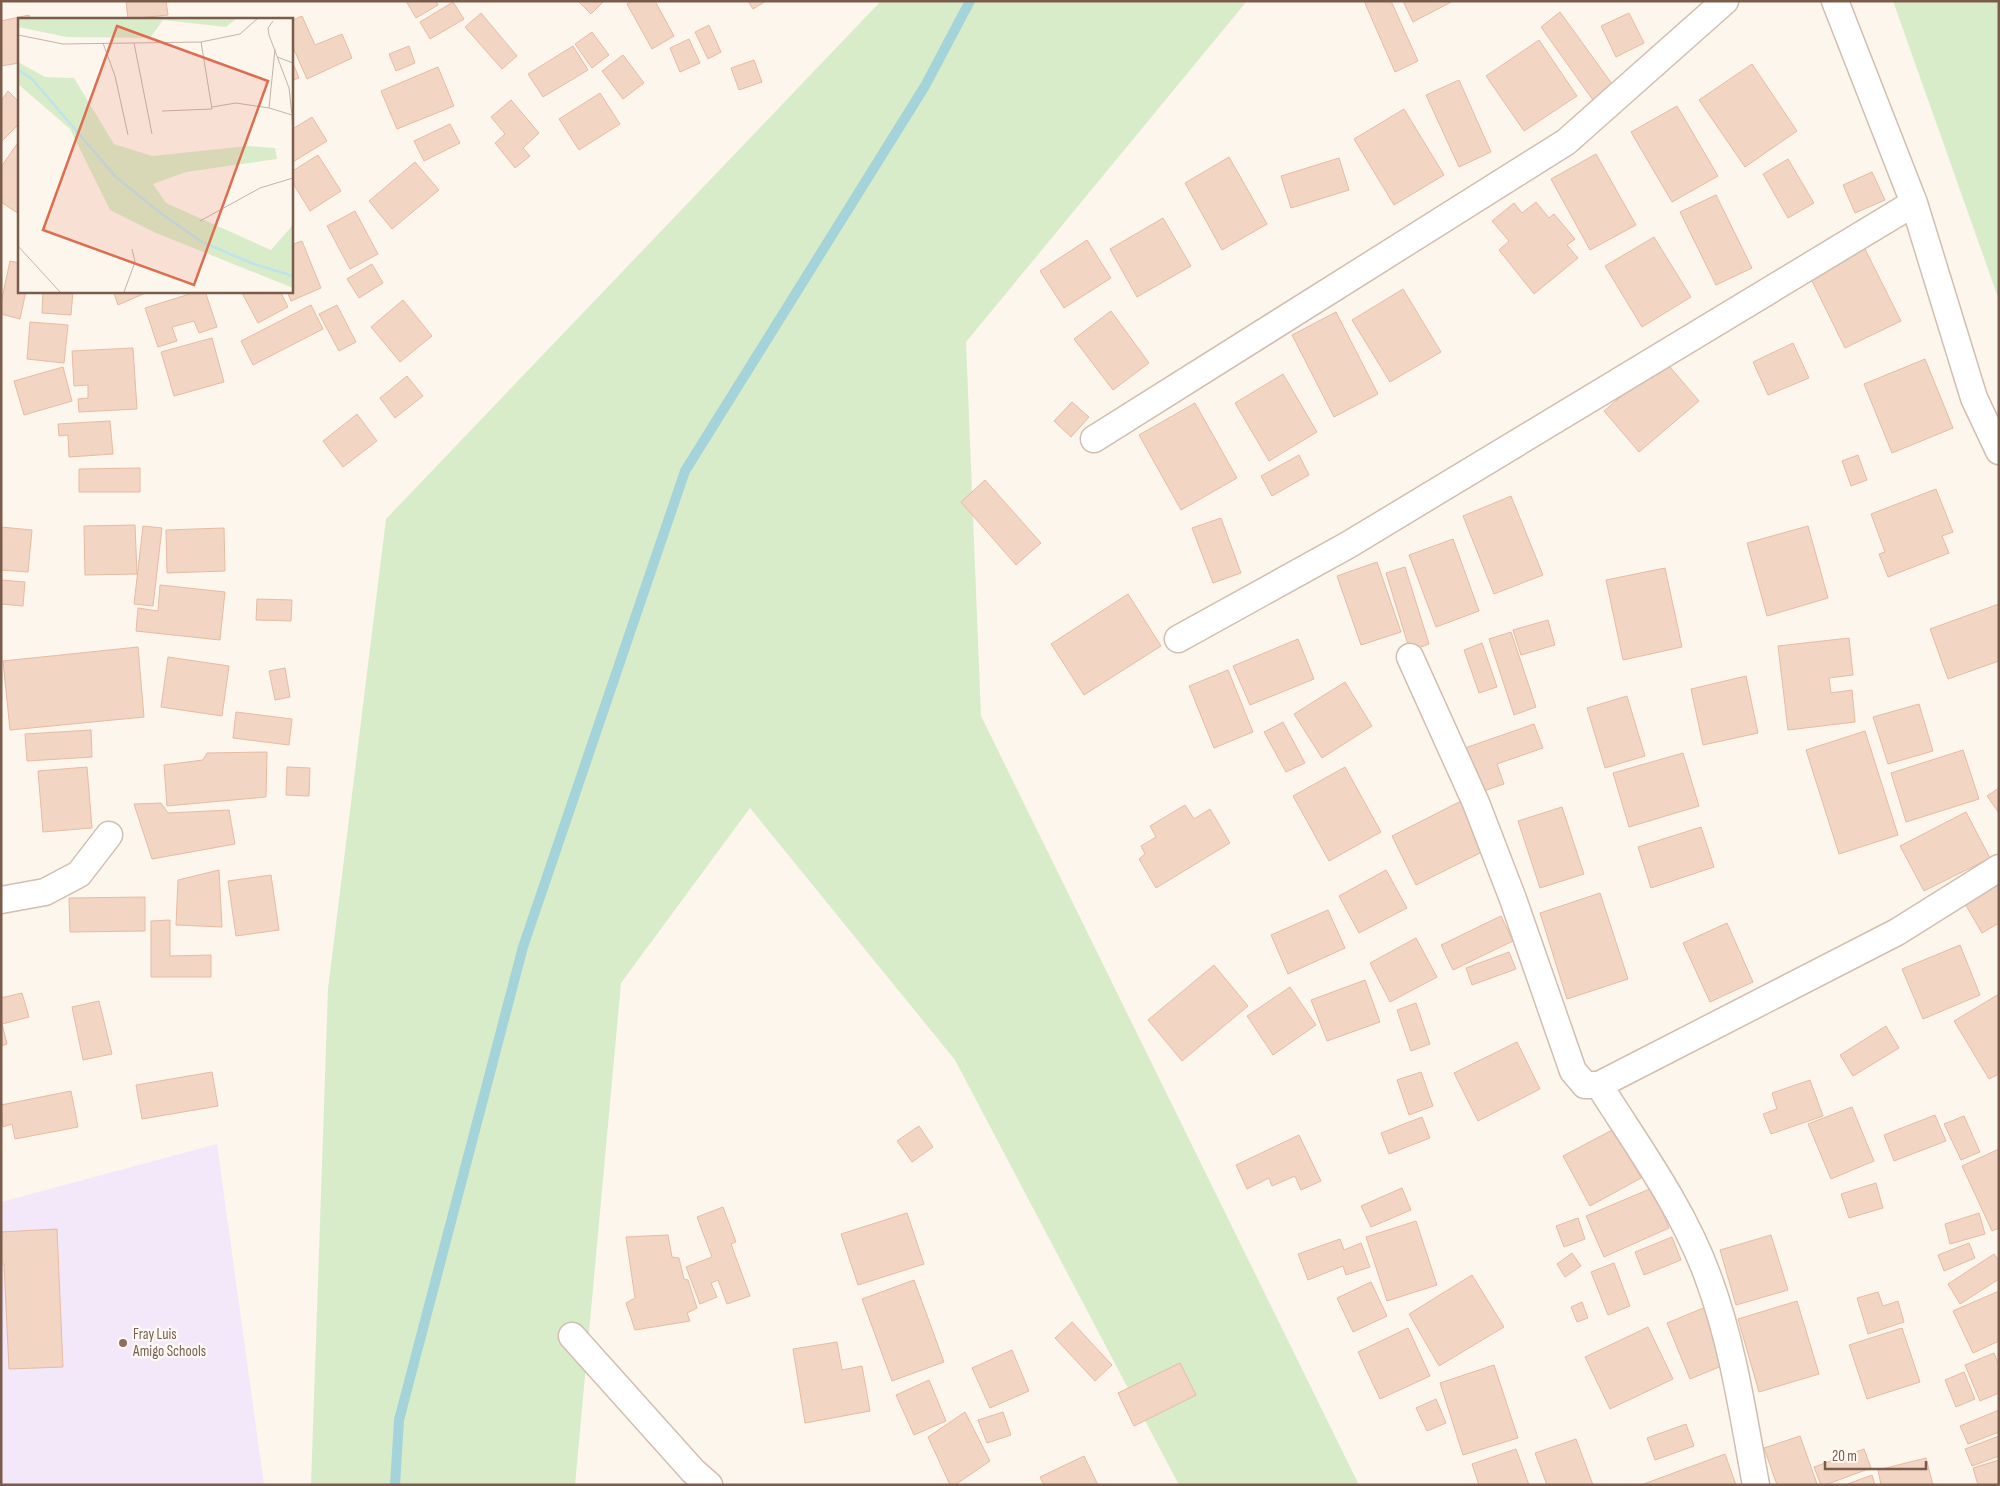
<svg xmlns="http://www.w3.org/2000/svg" width="2000" height="1486" viewBox="0 0 2000 1486" font-family="'Sofia Sans Condensed',sans-serif">
<rect width="100%" height="100%" fill="#fdf6ec"/>
<path fill="#f3e8fa" d="M217 1144 264 1485H1V1202Z"/>
<path fill="#d8ecc9" d="M881 1H1247L966 342 981 716 1359 1485H1179L955 1060 750 808 621 983 575 1485H311L328 989 386 519Z
M1893 1H1999V300Z"/>
<g fill="none" stroke-linecap="round" stroke-linejoin="round">
<path stroke="#a5d3da" stroke-width="10" d="M395 1485 399 1420 523 947 685 471 925 86 970 1"/>
</g>
<path fill="#f3d5c3" stroke="#e6bba3" d="M126 1H166L168 15 128 19Z
M406 1H436L438 5 416 18Z
M578 1H604L591 14Z
M632 1H655L674 36 652 49 627 4Z
M748 1H766L753 9Z
M1364 1H1391L1418 61 1395 72Z
M1403 1H1453L1413 22Z
M453 2 464 19 430 39 420 22Z
M1560 12 1615 88 1595 103 1541 27Z
M481 13 517 56 502 69 465 27Z
M1629 13 1644 43 1616 57 1601 26Z
M29 15 30 19H19V63L1 66V21Z
M302 16 315 45 342 34 352 58 307 79 291 43V21Z
M709 25 721 52 708 59 695 32Z
M592 32 609 55 592 68 575 44Z
M689 39 700 63 680 72 670 48Z
M1539 40 1577 96 1524 131 1486 76Z
M409 46 415 63 396 71 389 54Z
M573 46 588 70 543 97 528 74Z
M623 55 644 83 623 99 602 71Z
M291 58 299 78 291 81Z
M754 60 762 82 739 90 731 68Z
M1752 64 1797 131 1745 167 1699 100Z
M438 67 454 106 397 129 381 91Z
M1459 80 1491 152 1459 167 1426 95Z
M8 91 19 102V124L1 142V101Z
M600 93 620 124 579 150 559 119Z
M511 100 539 133 523 148 530 156 515 168 495 143 505 134 491 117Z
M1677 106 1718 176 1672 202 1631 132Z
M1404 109 1444 175 1394 205 1354 139Z
M312 117 327 141 291 163V130Z
M450 124 460 143 424 161 414 141Z
M19 141V214L1 202V167Z
M1596 154 1636 225 1590 250 1551 179Z
M318 155 341 191 310 211 291 180V172Z
M1229 157 1267 224 1222 250 1185 183Z
M1339 158 1349 190 1291 208 1281 176Z
M1788 159 1814 203 1788 218 1763 174Z
M415 162 439 190 392 229 369 201Z
M1872 172 1885 200 1855 213 1843 185Z
M1716 195 1752 268 1716 285 1680 212Z
M1536 202 1549 218 1554 214 1575 239 1567 245 1578 258 1534 294 1499 250 1509 241 1492 221 1514 203 1522 213Z
M355 211 378 254 350 269 327 226Z
M1163 218 1191 266 1137 297 1110 249Z
M1654 237 1691 297 1642 327 1605 266Z
M1087 240 1111 278 1064 308 1040 271Z
M302 241 321 288 291 301 287 291H291V245Z
M1864 247 1901 321 1845 348 1809 275Z
M10 261 19 263V291H26L20 319 1 314V303Z
M372 264 383 283 359 298 347 279Z
M1403 289 1441 352 1390 382 1352 320Z
M43 291H73L71 315 42 313Z
M113 291H150L118 305Z
M199 291H205L217 327 199 333 194 321 172 327 177 341 158 347 145 308Z
M241 291H280L288 307 258 323Z
M403 300 432 336 400 362 371 327Z
M311 305 323 329 253 365 241 341Z
M337 305 356 342 339 351 319 314Z
M1111 311 1149 363 1113 390 1074 339Z
M1336 312 1378 394 1334 417 1292 335Z
M30 322 68 325 64 363 27 359Z
M212 338 224 382 174 396 161 352Z
M1793 343 1809 378 1768 395 1753 362Z
M133 348 137 409 79 412 78 399 88 398V385L74 386 72 351Z
M1925 359 1953 428 1892 453 1864 384Z
M1664 360 1699 401 1639 452 1604 411Z
M63 367 72 401 24 415 14 381Z
M1283 374 1317 432 1269 461 1235 403Z
M407 376 423 396 395 418 380 398Z
M1072 402 1089 417 1071 437 1054 421Z
M1195 403 1237 478 1181 510 1139 435Z
M357 414 377 441 343 467 323 441Z
M110 421 113 454 69 457 68 435 59 436 58 424Z
M1299 455 1309 475 1272 496 1261 476Z
M1858 455 1867 480 1851 486 1842 461Z
M140 468V492H79V469Z
M985 480 1041 543 1016 565 961 502Z
M1936 489 1953 532 1942 536 1949 553 1888 577 1879 554 1885 552 1871 514Z
M1511 496 1543 575 1494 594 1463 516Z
M1221 518 1241 573 1213 583 1192 528Z
M135 525 137 574 85 575 84 526Z
M143 526 162 528 153 606 134 604Z
M1808 526 1828 598 1767 616 1747 543Z
M1 527 32 530 28 572 1 570Z
M224 528 225 571 167 573 166 530Z
M1453 539 1479 611 1436 627 1409 555Z
M1377 562 1401 632 1361 645 1337 576Z
M1405 567 1429 644 1410 651 1386 573Z
M1665 568 1682 647 1623 660 1606 580Z
M1 580 25 582 23 606 1 604Z
M160 585 225 592 220 640 136 631 138 608 158 611Z
M1128 594 1161 646 1084 695 1051 644Z
M257 599 292 600 291 621 256 620Z
M1999 604V661L1948 679 1930 629Z
M1548 620 1555 645 1521 655 1513 630Z
M1511 632 1536 707 1514 715 1489 639Z
M1849 638 1853 675 1829 678 1831 693 1852 690 1855 722 1788 730 1778 646Z
M1298 639 1314 679 1250 705 1233 666Z
M1482 643 1497 687 1479 693 1464 650Z
M138 647 144 717 10 730 3 661Z
M168 657 229 666 222 716 161 707Z
M285 668 290 697 275 700 269 671Z
M1228 670 1253 732 1214 748 1189 686Z
M1746 676 1758 733 1703 745 1691 689Z
M1345 682 1372 726 1322 758 1294 714Z
M1627 696 1645 756 1605 768 1587 708Z
M1919 704 1933 751 1888 764 1873 717Z
M236 712 292 719 289 745 233 738Z
M1283 722 1305 763 1286 772 1264 732Z
M1534 724 1543 748 1497 764 1504 784 1481 792 1465 748Z
M91 730 92 757 27 761 25 734Z
M1865 731 1898 835 1839 854 1806 750Z
M1963 750 1979 799 1906 822 1891 773Z
M267 752 266 797 167 806 164 765 203 760 207 753Z
M1683 753 1699 806 1629 827 1613 773Z
M87 767 92 828 43 832 38 771Z
M287 767 310 768 309 796 286 795Z
M1345 767 1381 832 1329 861 1293 796Z
M1999 788V813L1987 796Z
M1461 801 1486 850 1416 885 1392 836Z
M161 803 168 813 229 810 235 844 152 859 134 804Z
M1185 805 1194 819 1210 809 1230 843 1156 888 1139 859 1145 854 1141 846 1156 837 1150 826Z
M1562 807 1584 874 1540 888 1518 821Z
M1966 812 1990 858 1924 891 1900 846Z
M1701 827 1714 867 1651 888 1638 847Z
M219 870 222 927 176 925 178 880Z
M1386 870 1407 908 1359 933 1339 896Z
M271 875 279 930 236 936 228 881Z
M1999 875V923L1982 933 1961 897Z
M1600 893 1628 979 1567 999 1540 913Z
M145 897V931L70 932 69 898Z
M1328 910 1345 948 1288 974 1271 935Z
M1501 916 1513 941 1453 970 1441 945Z
M170 920V956L211 955V977H151V921Z
M1727 923 1753 982 1710 1002 1683 943Z
M1416 938 1437 977 1390 1002 1370 963Z
M1960 945 1980 995 1923 1019 1902 969Z
M1509 952 1516 969 1472 985 1466 968Z
M1214 965 1248 1006 1182 1061 1148 1020Z
M1365 980 1380 1022 1327 1041 1311 1000Z
M1290 987 1316 1025 1273 1055 1247 1016Z
M22 993 29 1017 2 1024 7 1044 1 1046V998Z
M1999 994V1074L1989 1079 1954 1021Z
M99 1001 112 1054 83 1060 72 1007Z
M1416 1003 1430 1044 1411 1051 1397 1010Z
M1886 1026 1899 1048 1853 1076 1840 1055Z
M1517 1042 1540 1089 1478 1121 1454 1073Z
M212 1072 218 1106 142 1119 136 1085Z
M1421 1072 1433 1106 1409 1115 1397 1080Z
M1810 1080 1823 1116 1771 1134 1763 1114 1777 1109 1772 1093Z
M71 1091 78 1127 15 1139 12 1124 3 1127 1 1105Z
M1852 1107 1874 1161 1831 1179 1808 1124Z
M1935 1115 1946 1141 1894 1161 1884 1135Z
M1964 1116 1980 1152 1961 1160 1944 1124Z
M1422 1117 1430 1138 1389 1154 1381 1133Z
M919 1126 933 1147 912 1162 897 1141Z
M1614 1129 1641 1178 1590 1206 1563 1156Z
M1299 1135 1321 1181 1301 1190 1295 1176 1272 1186 1269 1178 1247 1189 1236 1165Z
M1999 1149V1228L1992 1231 1962 1166Z
M1876 1183 1883 1208 1849 1218 1841 1194Z
M1402 1188 1411 1210 1371 1227 1361 1206Z
M1652 1188 1669 1228 1604 1257 1586 1216Z
M723 1207 736 1242 731 1244 750 1296 727 1304 718 1280 711 1283 717 1297 700 1304 686 1267 712 1257 697 1217Z
M907 1213 924 1264 858 1285 841 1234Z
M1979 1213 1985 1234 1950 1244 1945 1224Z
M1578 1218 1585 1239 1564 1247 1556 1226Z
M1416 1221 1437 1285 1387 1301 1366 1237Z
M57 1229 63 1367 9 1369 4 1264H1V1232Z
M668 1235 672 1257 679 1258 684 1279 688 1280 697 1308 687 1313 690 1321 635 1330 626 1303 635 1298 626 1237Z
M1771 1235 1788 1290 1736 1305 1720 1250Z
M1672 1237 1681 1260 1644 1275 1635 1252Z
M1340 1239 1344 1250 1361 1243 1370 1267 1346 1275 1343 1266 1308 1280 1298 1254Z
M1969 1243 1975 1258 1944 1271 1938 1255Z
M1572 1253 1581 1266 1565 1277 1557 1264Z
M1994 1254 1999 1261V1279L1960 1304 1948 1284Z
M1614 1263 1630 1306 1608 1315 1591 1272Z
M1472 1275 1504 1327 1439 1366 1409 1314Z
M914 1280 944 1362 892 1381 862 1299Z
M1371 1282 1387 1316 1353 1332 1337 1298Z
M1999 1291V1341L1973 1353 1953 1311Z
M1878 1292 1883 1306 1898 1301 1904 1322 1868 1334 1857 1298Z
M1797 1301 1819 1374 1759 1392 1738 1319Z
M1582 1302 1588 1318 1577 1322 1571 1307Z
M1706 1307 1729 1363 1690 1379 1667 1323Z
M1072 1322 1112 1365 1095 1381 1055 1338Z
M1648 1327 1673 1379 1610 1409 1585 1357Z
M1408 1328 1430 1376 1380 1399 1358 1352Z
M1902 1328 1920 1382 1867 1399 1849 1345Z
M837 1342 842 1370 862 1366 870 1411 805 1423 793 1349Z
M1012 1350 1029 1391 990 1408 972 1368Z
M1994 1353 1999 1365V1393L1980 1401 1965 1365Z
M1180 1363 1196 1395 1134 1426 1118 1393Z
M1494 1365 1518 1438 1463 1455 1440 1383Z
M1964 1372 1975 1399 1956 1407 1945 1380Z
M929 1380 946 1421 914 1435 896 1395Z
M1436 1399 1446 1423 1427 1431 1416 1408Z
M1999 1410V1432L1968 1444 1960 1426Z
M965 1412 990 1461 955 1485H950L928 1437Z
M1003 1412 1011 1435 987 1443 978 1420Z
M1686 1424 1694 1446 1655 1460 1647 1438Z
M1800 1436 1817 1484 1777 1485 1764 1448Z
M1999 1436V1456L1972 1466 1965 1449Z
M1576 1439 1593 1485H1547L1535 1453Z
M1516 1449 1529 1485H1479L1472 1464Z
M1864 1449 1871 1468 1825 1485H1821L1814 1467Z
M1725 1454 1736 1485H1641Z
M1084 1456 1098 1485H1044L1040 1477Z
M1926 1458 1933 1485H1881L1878 1470Z
M1999 1460V1485H1978L1973 1468Z
M1872 1475 1875 1485H1845Z"/>
<g fill="none" stroke-linecap="round" stroke-linejoin="round">
<defs>
<path id="street" d="M1835 1 1914 203 1974 398 1999 451
M1094 439 1566 142 1725 1
M1178 639 1348 545 1914 203
M1410 657 1476 803 1513 899 1573 1071 1585 1085H1599L1897 932 1999 868
M1 900 45 892 79 874 109 835
M1599 1085C1638 1147 1683 1208 1708 1277 1733 1344 1743 1415 1756 1485
M572 1336 693 1471 709 1485"/>
</defs>
<use href="#street" stroke="#d1beb0" stroke-width="29"/>
<use href="#street" stroke="#fff" stroke-width="26"/>
</g>
<circle fill="#8d6e63" stroke="#fffaf3" stroke-width="2" cx="123" cy="1343" r="5"/>
<g text-anchor="middle" stroke-width="4.5" stroke-linejoin="round" paint-order="stroke">
<g font-size="15" fill="#785e54" stroke="#fffaf3" text-anchor="start">
<text x="133" y="1339">Fray Luis<tspan x="133" dy="17">Amigo Schools</tspan></text>
</g>
</g>
<g transform="translate(18 18)">
<rect width="275" height="275" fill="#fdf6ec"/>
<path d="M0 1H218L208 9 145 2 132 20 49 19 0 9ZM0 44 27 59 56 60 96 126 134 138 230 128 257 130 259 141 168 154 135 166 148 185 253 232 275 207V270L138 215 92 192 52 111 0 66Z" fill="#d8ecc9"/>
<path fill="none" stroke="#bfe3e8" stroke-width="2.5" d="M0 52 14 61 98 159 141 194 184 224 236 246 275 258"/>
<path fill="none" stroke="#c5b3a7" stroke-width="1" d="M255 3 250 10 251 17 271 70 274 97M0 17 45 26 183 24 222 16 239 1M85 25 97 58 110 117M116 25 134 116M259 39 275 45M194 89 218 85 251 90 257 31M251 90 274 97 275 114M144 93 194 91 183 24M182 203 242 170 275 160M0 228 42 274M106 274 117 244 114 231"/>
<path fill="#dc6d51" fill-opacity="0.15" stroke="#dc6d51" stroke-width="2.5" d="M99 8 250 63 176 267 25 212Z"/>
<rect width="275" height="275" fill="none" stroke="#7a5c4d" stroke-width="2.5"/>
</g>
<rect width="2000" height="1486" fill="none" stroke="#7a5c4d" stroke-width="5"/>
<path d="M1825 1461v8h101v-8" fill="none" stroke="#7a5c4d" stroke-width="2.5"/>
<text x="1832" y="1461" font-size="15" fill="#7a5c4d" stroke="#fffaf3" stroke-width="4" paint-order="stroke">20 m</text>
</svg>
